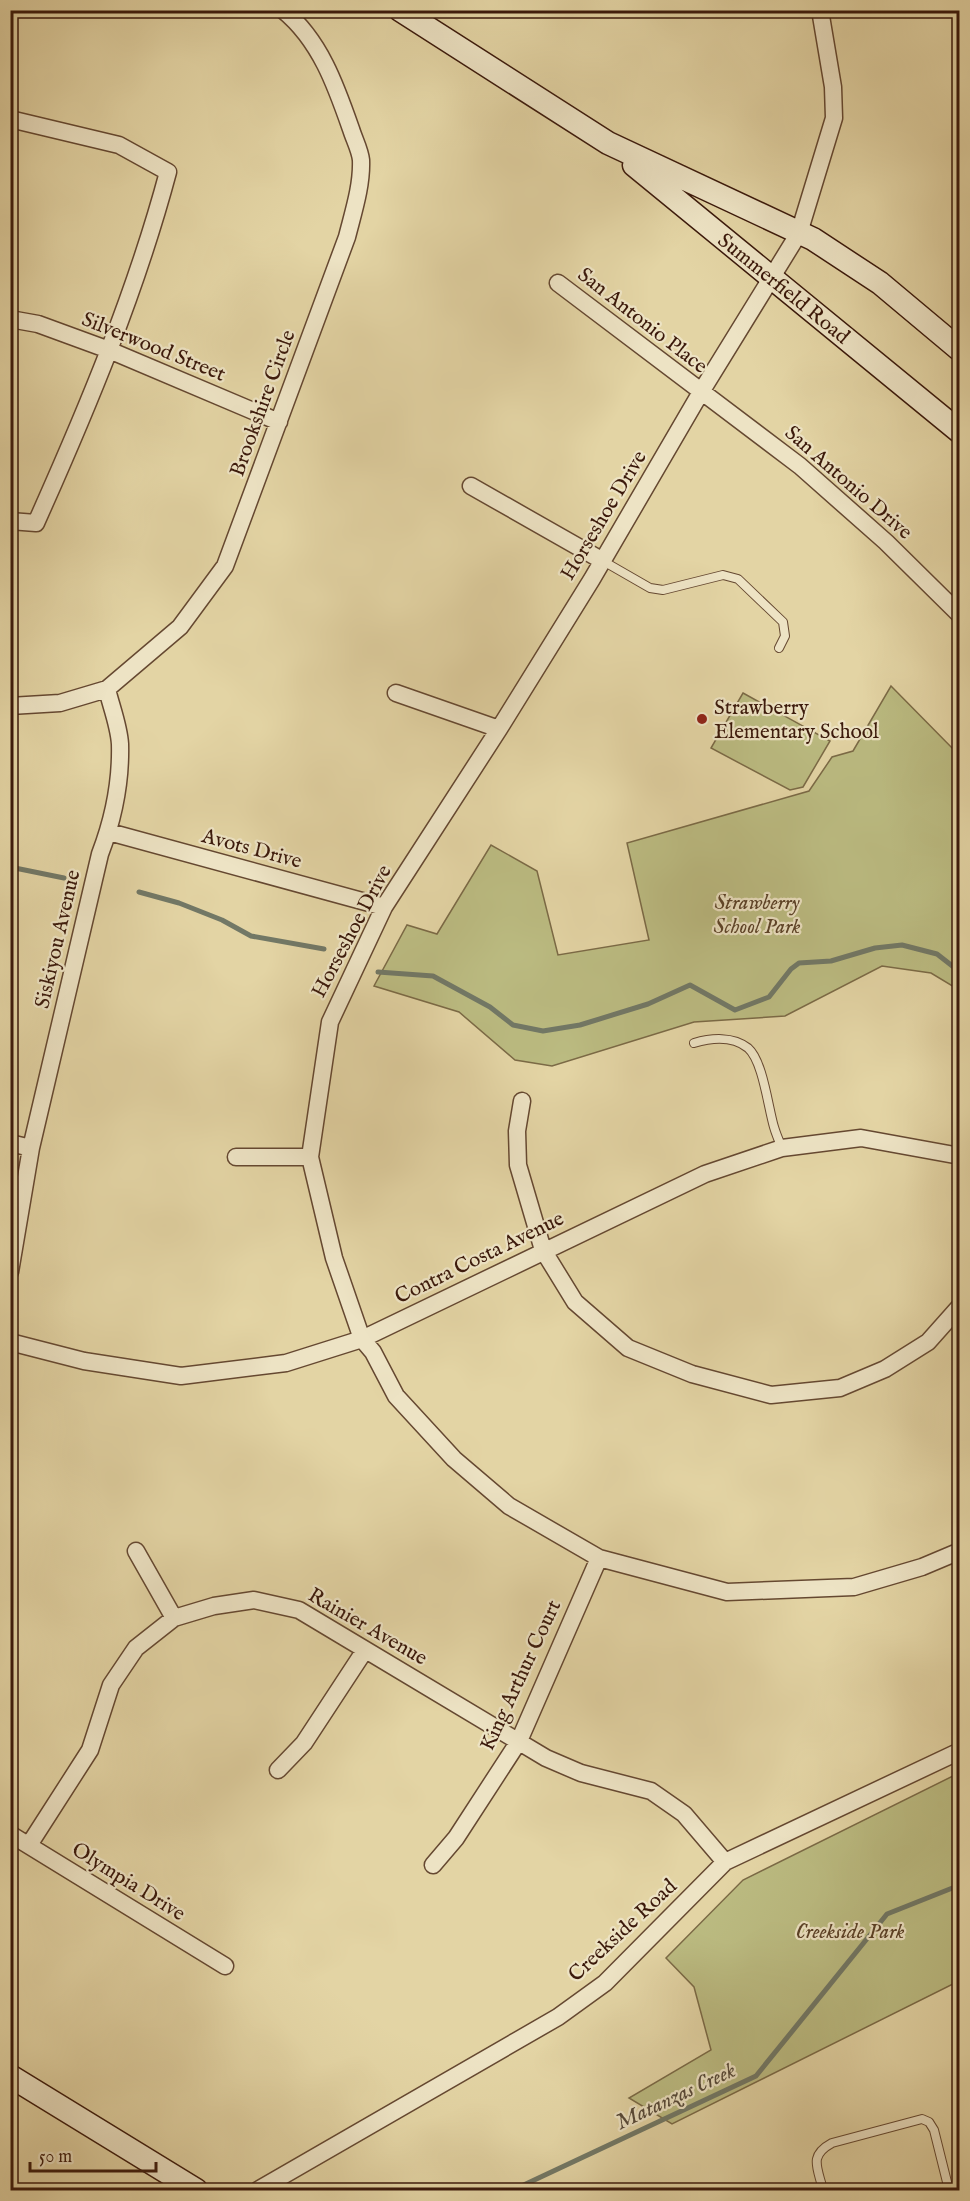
<svg xmlns="http://www.w3.org/2000/svg" width="970" height="2201" viewBox="0 0 970 2201" font-family="'IM FELL English',serif">
<rect width="100%" height="100%" fill="#e3d4a4"/>
<filter id="stains"><feTurbulence type="fractalNoise" baseFrequency=".00333" numOctaves="4"/><feColorMatrix values="0 0 0 0 .2 0 0 0 0 .09 0 0 0 0 .02 0 0 0 .5 -.17"/></filter>
<radialGradient id="worn" r=".72"><stop offset=".6" stop-color="#630" stop-opacity="0"/><stop offset="1" stop-color="#630" stop-opacity=".3"/></radialGradient>
<path fill="#bbbb81" stroke="#7b6a46" stroke-width="1.5" d="M891 686 959 755V990L931 973 882 966 785 1016 694 1022 552 1066 515 1060 459 1012 374 986 407 925 437 934 491 845 537 871 558 955 649 940 627 843 809 791 832 757 853 751Z
M743 693 830 741 803 787 790 790 711 748Z
M959 1773V1981L672 2124 629 2098 711 2050 694 1987 666 1958 743 1880Z"/>
<g fill="none" stroke-linecap="round" stroke-linejoin="round">
<path stroke="#727866" stroke-width="5" d="M10 867 64 878
M139 892 179 903 222 920 251 936 324 949
M378 972 433 976 490 1007 513 1025 543 1031 580 1025 648 1004 690 985 735 1010 769 997 791 969 799 963 831 961 875 948 902 945 937 954 960 972
M513 2190 756 2076 887 1914 960 1885"/>
<defs>
<path id="lane" d="M603 561 650 588 663 590 723 575 738 579 783 622 785 636 779 648
M694 1043C711 1038 733 1036 748 1048 763 1061 768 1107 774 1127 776 1134 779 1141 782 1148
M823 2190C818 2168 808 2156 832 2143L922 2119 929 2122 934 2130 949 2190"/>
<path id="street" d="M820 10 833 87 834 118 799 233 701 392 592 579 499 729 384 907 330 1022 310 1157 334 1258 362 1339 373 1352 396 1396 454 1459 509 1506 599 1558 727 1592 854 1587 922 1567 960 1551
M10 119 119 145 168 172C136 292 87 409 36 523L10 521
M558 283 800 466 886 542 960 615
M10 319 38 324 109 350 279 422
M471 486 603 561
M396 693 499 729
M10 706 60 703 107 689 180 627 225 566 347 237C353 213 362 186 361 160 360 150 354 139 351 129 336 86 320 40 283 10
M109 832 384 907
M522 1101 517 1131 518 1165 543 1250 575 1302 628 1348 692 1374 771 1395 840 1388 885 1369 928 1342 960 1306
M10 1143 31 1148
M236 1157H310
M10 1272 31 1148 100 854C113 820 121 781 120 744 119 726 111 706 107 689
M10 1342 84 1361 181 1376 286 1363 362 1339 705 1174 782 1148 861 1138 960 1156
M136 1551 174 1618
M278 1770 304 1743 365 1650
M10 1834 225 1966
M29 1845 90 1750 111 1685 136 1648 174 1618 214 1606 254 1600 299 1610 546 1758 581 1773 651 1791 684 1814 725 1862
M433 1865 456 1838 519 1741 599 1558
M258 2190 558 2017 605 1983 725 1862 960 1751"/>
<path id="secondary" d="M400 10 608 143 813 239 880 283 960 350
M634 165 960 432
M10 2076 196 2190"/>
</defs>
<use href="#lane" stroke="#654831" stroke-width="10"/>
<use href="#street" stroke="#654831" stroke-width="19"/>
<use href="#secondary" stroke="#3b190b" stroke-width="25"/>
<use href="#lane" stroke="#ede3c4" stroke-width="8"/>
<use href="#street" stroke="#ede3c4" stroke-width="16"/>
<use href="#secondary" stroke="#ede3c4" stroke-width="22"/>
</g>
<circle fill="#8f2418" stroke="#ede3c4" stroke-width="2" cx="702" cy="719" r="6"/>
<g text-anchor="middle" stroke-width="4.5" stroke-linejoin="round" paint-order="stroke">
<g font-size="21" fill="#3b190b" stroke="#ede3c4">
<text transform="translate(784 288) rotate(39)" y="7">Summerfield Road</text>
<text transform="translate(643 320) rotate(38)" y="7">San Antonio Place</text>
<text transform="translate(154 346) rotate(22)" y="7">Silverwood Street</text>
<text transform="translate(262 403) rotate(-70)" y="7">Brookshire Circle</text>
<text transform="translate(849 482) rotate(41)" y="7">San Antonio Drive</text>
<text transform="translate(603 515) rotate(-59)" y="7">Horseshoe Drive</text>
<text transform="translate(252 848) rotate(15)" y="7">Avots Drive</text>
<text transform="translate(351 931) rotate(-62)" y="7">Horseshoe Drive</text>
<text transform="translate(57 939) rotate(-77)" y="7">Siskiyou Avenue</text>
<text transform="translate(479 1257) rotate(-26)" y="7">Contra Costa Avenue</text>
<text transform="translate(368 1626) rotate(30)" y="7">Rainier Avenue</text>
<text transform="translate(520 1675) rotate(-65)" y="7">King Arthur Court</text>
<text transform="translate(129 1881) rotate(32)" y="7">Olympia Drive</text>
<text transform="translate(622 1930) rotate(-43)" y="7">Creekside Road</text>
</g>
<g font-size="21" fill="#3b190b" stroke="#ede3c4" text-anchor="start">
<text x="714" y="714">Strawberry<tspan x="714" dy="24">Elementary School</tspan></text>
</g>
<g font-size="21" font-style="italic" fill="#5b4228" stroke="#ede3c4">
<text x="757" y="909">Strawberry<tspan x="757" dy="24">School Park</tspan></text>
<text x="850" y="1938">Creekside Park</text>
</g>
<g font-size="22" font-style="italic" fill="#564939" stroke="#ede3c4">
<text transform="translate(675 2095) rotate(-25)" y="8">Matanzas Creek</text>
</g>
</g>
<rect width="970" height="2201" fill="none" stroke="#e3d4a4" stroke-width="36"/>
<rect x="12" y="12" width="946" height="2177" fill="none" stroke="#3b190b" stroke-width="3"/>
<rect x="18" y="18" width="934" height="2165" fill="none" stroke="#3b190b" stroke-width="1.5"/>
<path d="M30 2162v9h126v-9" fill="none" stroke="#3b190b" stroke-width="3"/>
<text x="39" y="2162" font-size="18" fill="#3b190b" stroke="#ede3c4" stroke-width="4.5" paint-order="stroke">50 m</text>
<rect width="100%" height="100%" filter="url(#stains)"/>
<rect width="100%" height="100%" fill="url(#worn)"/>
</svg>
